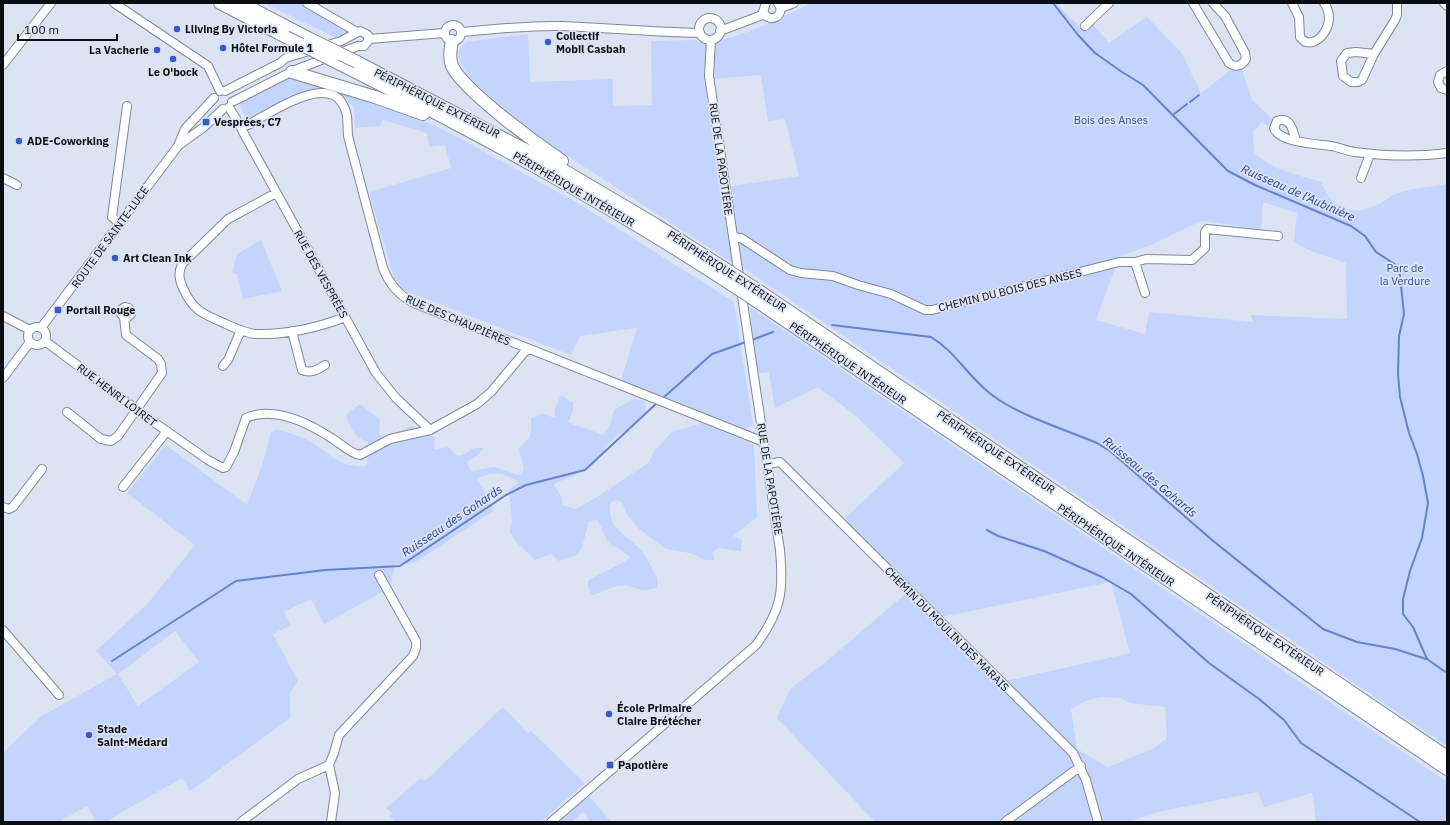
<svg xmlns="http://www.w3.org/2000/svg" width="1450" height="825" viewBox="0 0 1450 825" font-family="'IBM Plex Sans',sans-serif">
<rect width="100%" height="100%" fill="#dce3f3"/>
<path fill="#c3d5fd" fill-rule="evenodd" d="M264 3H301L351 31 344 42Z
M811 3H1057L1061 9 1085 31 1093 24 1109 43 1147 17 1181 52 1201 93 1231 70H1242L1252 100 1273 120 1268 126 1262 122 1253 132 1254 152C1269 170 1299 175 1321 182 1332 208 1349 218 1377 205 1384 202 1391 195 1398 193 1413 188 1431 187 1447 184V746L745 269 731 262 529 131 480 88 466 73 460 61 458 51 466 42 528 34 530 82 613 79V106L652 105 651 41 694 40C714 52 790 14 811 3ZM761 75 768 121 785 119 799 176 720 188 704 80ZM1263 202 1297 213 1294 242 1311 251 1346 263 1347 319 1251 315 1253 322 1149 312 1145 334 1096 320 1114 271 1112 259 1153 244 1201 221 1261 229Z
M288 77 308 81 359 97 360 100 425 121 461 139 576 202 734 302 753 425 746 429 621 380 637 328 580 336 571 355 403 290 394 278 369 192 451 168 445 145 429 147 427 133 383 120 380 126 355 128 354 108 345 98 332 92 316 91 251 120 246 119 240 105V102Z
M261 240 282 291 243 299 237 275 232 272 237 254Z
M750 307 1447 782V822H1316L1312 793 1264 807 1258 792 1157 812 1129 822H875L777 718 790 689 822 665 909 591 840 523 904 463 856 416 818 387 775 408 769 372 757 373ZM1111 582 1130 653 1010 680 1000 682 937 618ZM1100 697 1121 698 1130 703 1165 707 1167 738 1154 748 1108 767 1077 749 1071 709 1086 701Z
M561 395 573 403V411L568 422C579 428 591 429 602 435L610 426 614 410 634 399 645 401C646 407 647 411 643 416 636 426 621 431 612 440 603 449 599 461 588 468 578 474 565 479 554 484L561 496 562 505 576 509 597 497 648 463 656 449 672 432 703 423 748 442 754 446 757 517 733 536 742 540 741 551 718 548 712 553 715 560H706L690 553 666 549 639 529 626 513 622 502 617 500 611 502C606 529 625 533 640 549 643 552 656 574 657 578 658 581 657 585 657 587 639 595 635 584 619 586 609 587 602 593 592 595L588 588V581C602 572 616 567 630 558 624 550 617 549 609 543 604 537 602 526 597 520L589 521 582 547 577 555 558 561 551 554 535 560 517 543 510 532 512 521 509 490 519 483C508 473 489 470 477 480L489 498 493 511 417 561 407 564H395L390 586 386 590 324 624 311 599 284 612 291 625 273 634 298 681 290 693V718L190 791 182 778 105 822H96L87 806 59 822H3V753L40 717 117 674 96 651 148 603 195 545 127 493 166 445 247 505 263 463 271 432 276 429C285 432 295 434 303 438 328 449 334 468 367 466L369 448 368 442C356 440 349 425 346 415L360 404 380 420 379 436 398 433 410 426 418 428 423 437 431 435 435 438 434 450 448 447 458 456C471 453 467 447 484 448L478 455 467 462 471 471 494 467 519 475 524 470 519 450C521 445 526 442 529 438 532 432 531 424 531 418L542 414 556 418 554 411ZM175 631 199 662 138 706 118 674Z
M503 707 528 733 531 731 585 783 541 822H396L389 816 393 814 386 808 420 779 426 780Z
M589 796 611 822H591L583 812 572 822H559Z"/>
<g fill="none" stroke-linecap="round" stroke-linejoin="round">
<path stroke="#6482cd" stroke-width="2" d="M1053 3 1078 35 1095 53 1122 72 1143 85 1228 171 1255 185 1351 226 1365 236 1376 252 1399 267 1404 314 1399 336 1398 374 1400 397 1409 433 1417 454 1423 476 1428 503 1422 538 1410 571 1403 599V614L1413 627 1427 659 1447 673
M1190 102 1199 95
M1174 114 1187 104
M832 325 931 337C956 352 969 378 992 395 1018 415 1066 430 1097 443L1110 451 1212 540 1323 629 1357 642 1395 649 1426 659
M752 340 773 332
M662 399 712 354 746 342
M987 530 998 536 1044 551 1102 577 1131 594 1209 663 1259 699 1284 720 1301 743 1420 822
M112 661 236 581 325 570 400 566 506 495 526 485 585 470 658 402"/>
<defs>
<path id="minor" d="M114 3 208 66 220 91
M307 3 357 32
M766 3 763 12C769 25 787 15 778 3
M1193 3 1229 63C1236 68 1242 66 1246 59L1245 53 1225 16 1213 3
M1292 3 1299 17 1300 37C1313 55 1340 24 1324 3
M1444 3 1447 6
M781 8 794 3
M699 29a11 11 0 1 1 22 0a11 11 0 1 1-22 0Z
M445 33a8 8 0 1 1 16 0a8 8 0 1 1-16 0Z
M1085 26 1109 3
M720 31 765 14
M461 32C495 29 529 25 562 26 608 28 654 32 700 33
M369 39 444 33
M1374 54 1356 52 1347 53 1341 61 1343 76 1351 82H1358L1362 80 1374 54 1395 20 1397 15V3
M3 65 51 3
M1447 71 1440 75 1438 82 1441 88 1447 90
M225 91 280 63 286 58 341 41 360 31 368 35V41L364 46H358L295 70 232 102
M229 107C233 115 241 125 243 132L376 373 396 398 430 430
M242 126 248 125C268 114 325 75 342 103 349 113 347 125 348 136L383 268C389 284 398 295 414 303L764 442
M1296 141C1293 131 1291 116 1277 121L1274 128C1279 143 1318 144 1331 146 1339 147 1346 151 1355 152 1385 156 1417 157 1447 153
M179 145 204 127 223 109
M3 178 17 185
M1361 178 1370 154
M276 193 228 219 182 264C178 273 179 279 183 288 193 311 203 314 226 324 235 328 245 333 255 334 284 335 318 328 345 317
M120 224 112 217 127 106
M733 237 741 238 790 270 801 273 833 276 858 285 891 294 925 310H932L1119 262H1135L1146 259 1192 260 1205 248V232L1207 229 1278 236
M1135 262 1145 293
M3 316 30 330
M28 336a9 9 0 1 1 18 0a9 9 0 1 1-18 0Z
M41 328 178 146 185 129 214 98
M292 331 302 370C310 374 318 370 325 365
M45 341 148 418 208 460 223 468 226 467 234 452 246 418C275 405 309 423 333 439 341 444 351 454 360 455L390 439 430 430 477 404 491 392 527 349
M223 366 228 360 241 330
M3 378 30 342
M67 412 101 439 111 441 118 436 162 373 161 364 158 359 126 335 124 317 121 314 122 309 125 307 129 308 131 314 128 317H124
M767 464 780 462 1073 753 1086 780 1098 822
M123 487 167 431
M3 507 9 509 13 507 42 469
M3 630 59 695
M329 765 334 753 339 735 413 656 416 648V641L379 575
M329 765 335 793 331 822
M241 822 298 779 329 765
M551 822 756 645C781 611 784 592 780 550L709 76 711 40
M1005 822 1081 766"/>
<path id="highway" d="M220 3 286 37
M241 3 310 39
M452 41C450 50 449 58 452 66 464 91 537 144 562 161
M332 60C467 128 599 198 726 281
M357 62 558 167 656 225 727 270
M292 72 375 97 423 114
M759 291 1447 757
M758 302 1447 769"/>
</defs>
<use href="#minor" stroke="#818896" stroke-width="10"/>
<use href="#highway" stroke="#818896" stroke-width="14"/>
<use href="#minor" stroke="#fff" stroke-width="8"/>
<use href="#highway" stroke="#fff" stroke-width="12"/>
<defs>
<path id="highway-bridge" d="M286 37 332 60
M310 39 357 62
M727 270 759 291
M726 281 758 302"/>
</defs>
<use href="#highway-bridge" stroke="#818896" stroke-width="14" stroke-linecap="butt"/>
<use href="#highway-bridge" stroke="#fff" stroke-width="12"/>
</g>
<g fill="#355bcc" stroke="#dce3f3" stroke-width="1.5">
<circle cx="177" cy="29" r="4"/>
<circle cx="548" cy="42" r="4"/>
<circle cx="223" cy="48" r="4"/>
<circle cx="157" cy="50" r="4"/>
<circle cx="173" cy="59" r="4"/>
<rect x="202" y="118" width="8" height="8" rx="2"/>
<circle cx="19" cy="141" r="4"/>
<circle cx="115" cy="258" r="4"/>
<rect x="54" y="306" width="8" height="8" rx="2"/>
<circle cx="609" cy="714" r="4"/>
<circle cx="89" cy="735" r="4"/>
<rect x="606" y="761" width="8" height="8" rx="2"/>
</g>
<g text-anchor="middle" stroke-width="3.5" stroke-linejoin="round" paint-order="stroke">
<g font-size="11" font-weight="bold" fill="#0b0d12" stroke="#dce3f3" text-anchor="start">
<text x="185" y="33">Lliving By Victoria</text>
<text x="556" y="40">Collectif<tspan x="556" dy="13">Mobil Casbah</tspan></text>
<text x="231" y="52">Hôtel Formule 1</text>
<text x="149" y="54" text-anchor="end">La Vacherie</text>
<text x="173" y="76" text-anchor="middle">Le O'bock</text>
<text x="214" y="126">Vesprées, C7</text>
<text x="27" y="145">ADE-Coworking</text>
<text x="123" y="262">Art Clean Ink</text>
<text x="66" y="314">Portail Rouge</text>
<text x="617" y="712">École Primaire<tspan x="617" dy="13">Claire Brétécher</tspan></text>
<text x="97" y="733">Stade<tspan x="97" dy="13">Saint-Médard</tspan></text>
<text x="618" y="769">Papotière</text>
</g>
<g font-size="11" fill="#0b0d12" stroke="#dce3f3">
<text transform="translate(437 103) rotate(27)" y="4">PÉRIPHÉRIQUE EXTÉRIEUR</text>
<text transform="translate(721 159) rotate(82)" y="4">RUE DE LA PAPOTIÈRE</text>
<text transform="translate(574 189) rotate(30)" y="4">PÉRIPHÉRIQUE INTÉRIEUR</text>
<text transform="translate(110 237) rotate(-54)" y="4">ROUTE DE SAINTE-LUCE</text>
<text transform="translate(727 271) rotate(33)" y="4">PÉRIPHÉRIQUE EXTÉRIEUR</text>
<text transform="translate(321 274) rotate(61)" y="4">RUE DES VESPRÉES</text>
<text transform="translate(1010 290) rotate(-14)" y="4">CHEMIN DU BOIS DES ANSES</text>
<text transform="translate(458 320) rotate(23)" y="4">RUE DES CHAUPIÈRES</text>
<text transform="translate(848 363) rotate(34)" y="4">PÉRIPHÉRIQUE INTÉRIEUR</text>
<text transform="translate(117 395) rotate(37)" y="4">RUE HENRI LOIRET</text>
<text transform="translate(996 452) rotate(34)" y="4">PÉRIPHÉRIQUE EXTÉRIEUR</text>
<text transform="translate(770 479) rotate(81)" y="4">RUE DE LA PAPOTIÈRE</text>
<text transform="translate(1116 545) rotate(34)" y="4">PÉRIPHÉRIQUE INTÉRIEUR</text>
<text transform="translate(947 629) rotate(45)" y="4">CHEMIN DU MOULIN DES MARAIS</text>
<text transform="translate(1265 634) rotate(34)" y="4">PÉRIPHÉRIQUE EXTÉRIEUR</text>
</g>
<g font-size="11" fill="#2e4da6" stroke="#dce3f3">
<text x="1111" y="124">Bois des Anses</text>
<text x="1405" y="272">Parc de<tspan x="1405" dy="13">la Verdure</tspan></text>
</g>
<g font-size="12" font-style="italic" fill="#223f96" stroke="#dce3f3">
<text transform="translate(1298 193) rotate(24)" y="4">Ruisseau de l'Aubinière</text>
<text transform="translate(1150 477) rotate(40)" y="4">Ruisseau des Gohards</text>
<text transform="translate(452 521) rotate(-34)" y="4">Ruisseau des Gohards</text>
</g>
</g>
<rect width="1450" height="825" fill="none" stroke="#0b0d12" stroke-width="8"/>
<path d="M18 34v6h99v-6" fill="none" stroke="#0b0d12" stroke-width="2"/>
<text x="24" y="34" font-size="12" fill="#0b0d12" stroke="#dce3f3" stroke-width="3" paint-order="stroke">100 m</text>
</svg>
